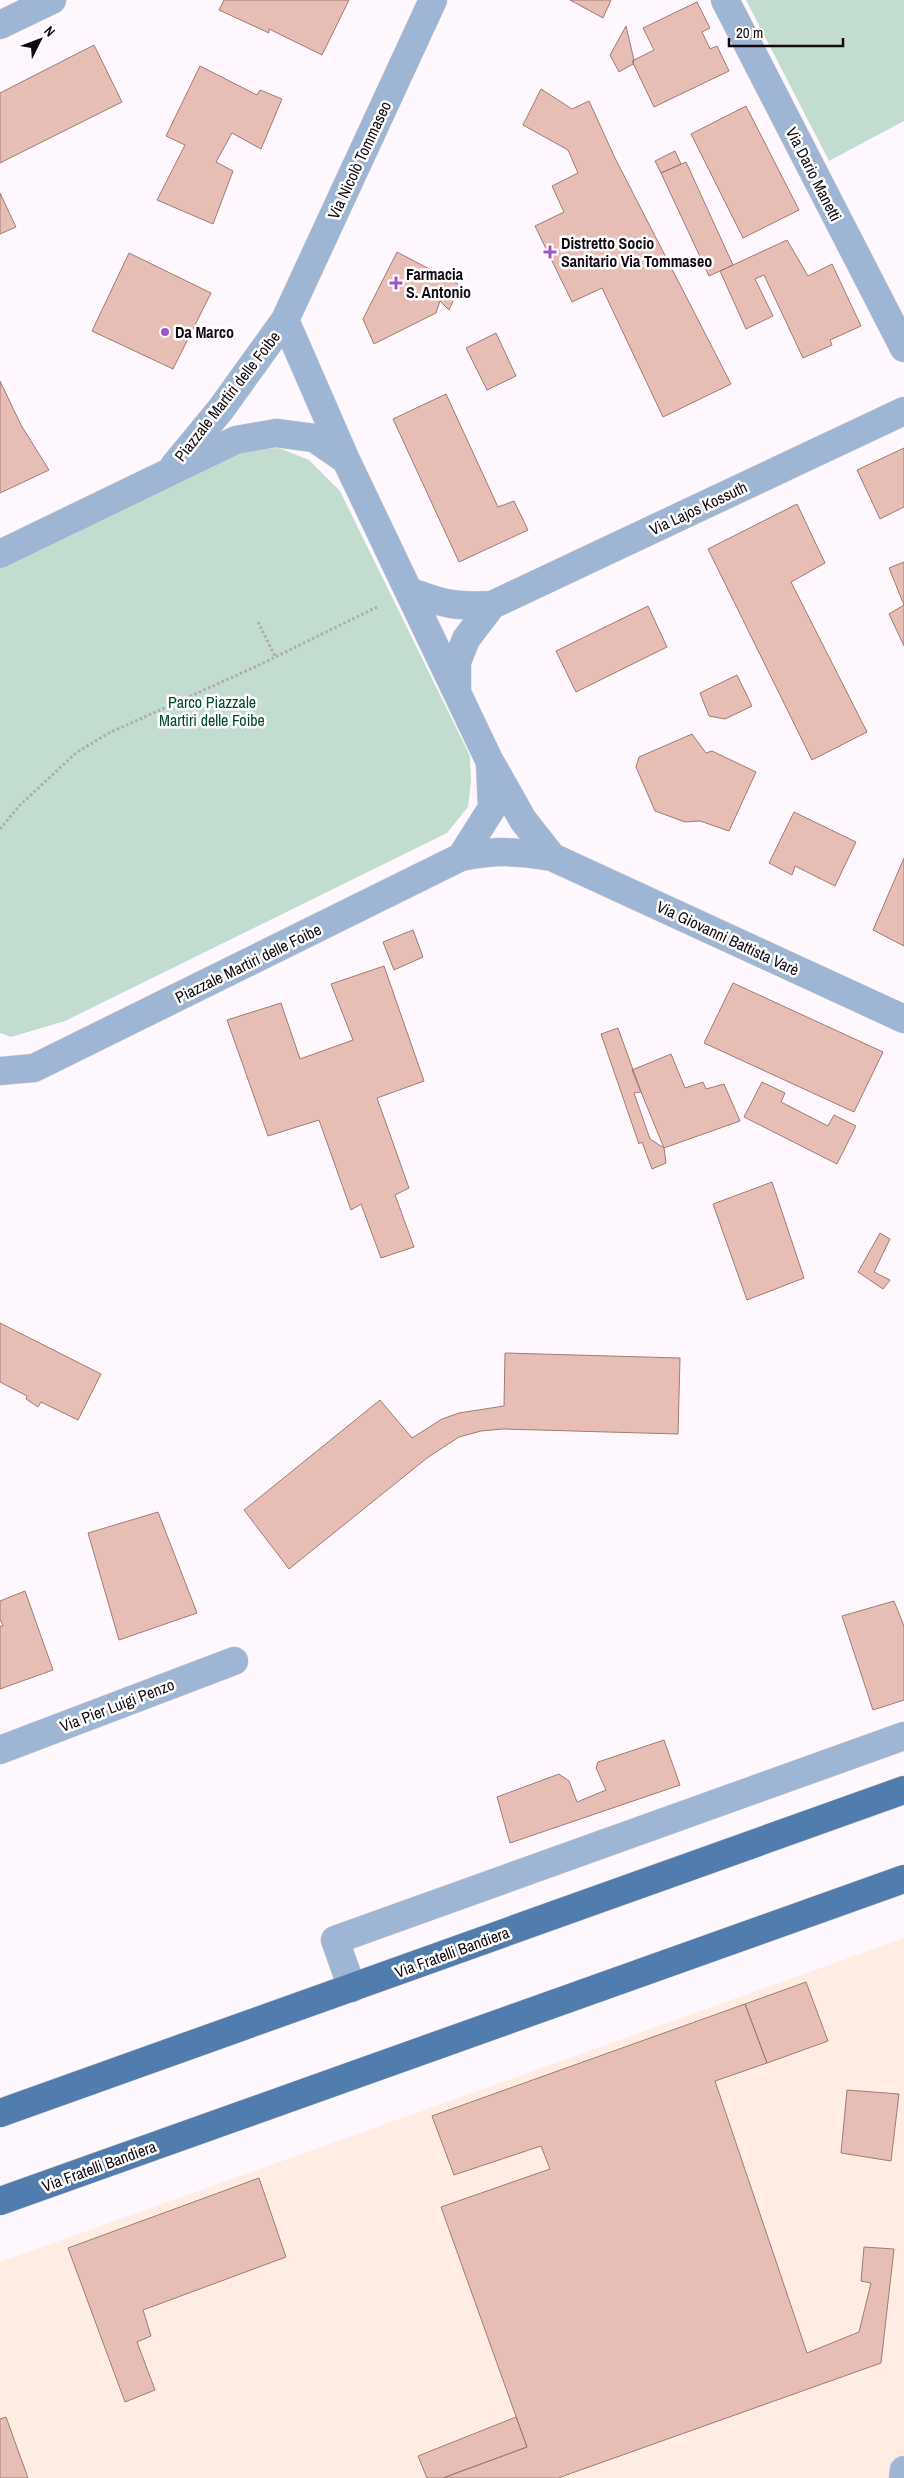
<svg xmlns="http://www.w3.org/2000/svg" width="904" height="2478" viewBox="0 0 904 2478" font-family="'Archivo Narrow',sans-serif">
<rect width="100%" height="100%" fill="#fef8fe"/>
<path fill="#ffece3" d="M904 1938V2478H0V2262Z"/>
<path fill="#c2ddcf" d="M746 0H904V121L829 161Z
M279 448 309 460 340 491 470 756 471 781 468 807 447 833 65 1021 11 1037 0 1033V569L238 450Z"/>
<path fill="#e7beb6" stroke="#a17b73" d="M224 0H349L322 55 269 29V33L219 10Z
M570 0H611L603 18Z
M697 2 710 28 702 32 710 49 717 46 729 71 654 107 632 61 654 50 643 28Z
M626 26 634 60 633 64 619 72 610 55Z
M94 45 122 102 0 163V93Z
M200 66 257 95 260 90 282 99 261 149 232 133 216 162 233 171 213 224 157 200 185 145 166 136Z
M541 89 572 109 589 101 615 158 731 384 663 417 602 288 572 302 535 226 564 212 552 186 578 173 568 150 523 125Z
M746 106 799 210 743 238 691 134Z
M675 151 681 164 661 173 655 161Z
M686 162 733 265 709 276 661 173Z
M0 193 16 227 0 234Z
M787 240 808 276 832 264 861 326 830 340 832 345 803 358 764 275 755 279 773 316 746 329 720 271Z
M397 252 460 285 449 310 440 301 436 313 374 344 363 319Z
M129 253 211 293 173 369 92 331Z
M496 333 516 376 487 390 466 348Z
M0 381 21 425 49 470 0 493Z
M446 394 498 507 514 501 528 530 459 562 393 419Z
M904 448V507L880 519 857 470Z
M797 504 825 563 791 582 867 732 812 760 708 549Z
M904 562V605L889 568Z
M904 605V646L889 614Z
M648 606 667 647 576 692 556 651Z
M737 675 752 706 725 719 709 716 700 693Z
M692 734 706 753 712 751 756 772 729 831 700 821 685 822 655 811 636 767 639 757Z
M794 812 856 842 835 886 795 866 792 875 769 863Z
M904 858V946L873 930Z
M413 930 423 957 394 970 383 942Z
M384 966 424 1081 377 1098 409 1188 395 1195 414 1247 381 1258 361 1204 351 1210 319 1120 268 1136 227 1020 281 1003 300 1059 353 1040 331 984Z
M733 983 883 1052 854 1112 704 1043Z
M618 1028 641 1092 634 1093 650 1139 664 1148 666 1163 652 1169 642 1142 639 1144 601 1034Z
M671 1054 685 1088 703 1082 706 1089 724 1084 740 1121 664 1148 632 1070Z
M762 1082 785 1093 781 1102 828 1126 834 1115 856 1126 837 1164 744 1117Z
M772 1182 804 1278 747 1300 713 1204Z
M880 1233 890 1239 874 1272 890 1280 883 1289 858 1272Z
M0 1323 101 1374 78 1420 41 1402 38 1407 26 1399 27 1396 0 1382Z
M505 1353 680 1358 678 1434 503 1429 481 1431 459 1437 427 1458 289 1569 244 1510 380 1400 412 1438 442 1419 459 1413 504 1406Z
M158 1512 197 1613 119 1640 88 1533Z
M25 1591 53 1670 0 1689V1626H3L0 1619V1601Z
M894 1601 904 1626V1700L873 1710 842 1616Z
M664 1740 680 1785 510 1843 497 1797 559 1774 569 1781 577 1802 606 1790 596 1768 598 1762Z
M806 1982 828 2041 767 2063 745 2004Z
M745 2004 767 2063 715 2081 807 2353 859 2332 871 2283 861 2281 864 2247 894 2249 881 2363 558 2478H443L527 2447 441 2207 550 2169 541 2146 454 2175 432 2116Z
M847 2090 899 2094 891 2161 841 2153Z
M259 2178 286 2257 143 2310 151 2336 137 2342 155 2390 125 2402 68 2248Z
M6 2417 28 2478H0V2419Z
M516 2417 527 2447 443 2478H427L418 2456Z"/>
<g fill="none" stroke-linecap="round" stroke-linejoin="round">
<defs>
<path id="minor" d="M725 0 904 348
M0 25 52 0
M285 320 433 0
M174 466 221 409 285 320 346 460
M0 554 236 440 276 433 314 438 346 460 490 762 492 808 461 857 34 1068 0 1071
M409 591C443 604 455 607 492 605L466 639 457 662V691
M492 605 904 411
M461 857C497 850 516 851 552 857L523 820 492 765
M552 857 904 1019
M0 1750 234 1661
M352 1988 335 1940 904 1736
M903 2478 904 2470"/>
<path id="major" d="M0 2113 904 1790
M0 2201 904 1879"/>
</defs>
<use href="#minor" stroke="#d8d2d8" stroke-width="29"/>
<use href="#major" stroke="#d8d2d8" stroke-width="29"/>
<path stroke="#b1aab1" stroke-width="3" stroke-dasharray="2.5 2.5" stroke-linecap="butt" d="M258 622 275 656
M0 829 20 805 77 752 109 733 257 666 379 606"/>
<use href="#minor" stroke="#9eb6d3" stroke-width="28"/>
<use href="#major" stroke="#507cae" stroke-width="28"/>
</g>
<g fill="#a255c6" stroke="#fff" stroke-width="2">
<path d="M547.5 244.5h5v5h5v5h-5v5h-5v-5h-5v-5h5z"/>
<path d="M393.5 275.5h5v5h5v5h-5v5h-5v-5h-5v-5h5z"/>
<circle cx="165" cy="332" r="5"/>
</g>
<g text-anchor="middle" stroke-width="5" stroke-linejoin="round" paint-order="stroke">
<g font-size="16" fill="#120912" stroke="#fff">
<text transform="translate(359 160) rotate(-65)" y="6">Via Nicolò Tommaseo</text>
<text transform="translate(814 174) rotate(63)" y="6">Via Dario Manetti</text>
<text transform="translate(227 396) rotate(-52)" y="6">Piazzale Martiri delle Foibe</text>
<text transform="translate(698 508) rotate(-25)" y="6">Via Lajos Kossuth</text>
<text transform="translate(728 938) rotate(25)" y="6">Via Giovanni Battista Varè</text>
<text transform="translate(248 963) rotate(-26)" y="6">Piazzale Martiri delle Foibe</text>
<text transform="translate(117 1705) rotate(-21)" y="6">Via Pier Luigi Penzo</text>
<text transform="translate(452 1952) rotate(-20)" y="6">Via Fratelli Bandiera</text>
<text transform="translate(99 2166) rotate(-20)" y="6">Via Fratelli Bandiera</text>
</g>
<g font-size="16" font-weight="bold" fill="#120912" stroke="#fff" text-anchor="start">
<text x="561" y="249">Distretto Socio<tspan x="561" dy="18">Sanitario Via Tommaseo</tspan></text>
<text x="406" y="280">Farmacia<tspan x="406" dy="18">S. Antonio</tspan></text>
<text x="175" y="338">Da Marco</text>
</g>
<g font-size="16" fill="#004931" stroke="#fff">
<text x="212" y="708">Parco Piazzale<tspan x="212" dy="18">Martiri delle Foibe</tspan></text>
</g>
</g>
<g transform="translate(40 40) rotate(48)" stroke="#ffffff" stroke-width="4" paint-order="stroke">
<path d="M0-4L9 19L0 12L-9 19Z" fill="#120912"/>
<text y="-8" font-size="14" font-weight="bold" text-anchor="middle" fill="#120912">N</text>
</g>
<path d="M729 38v8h114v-8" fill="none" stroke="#120912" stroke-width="2.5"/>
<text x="736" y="38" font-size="15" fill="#120912" stroke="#ffffff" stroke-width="4" paint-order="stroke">20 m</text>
</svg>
